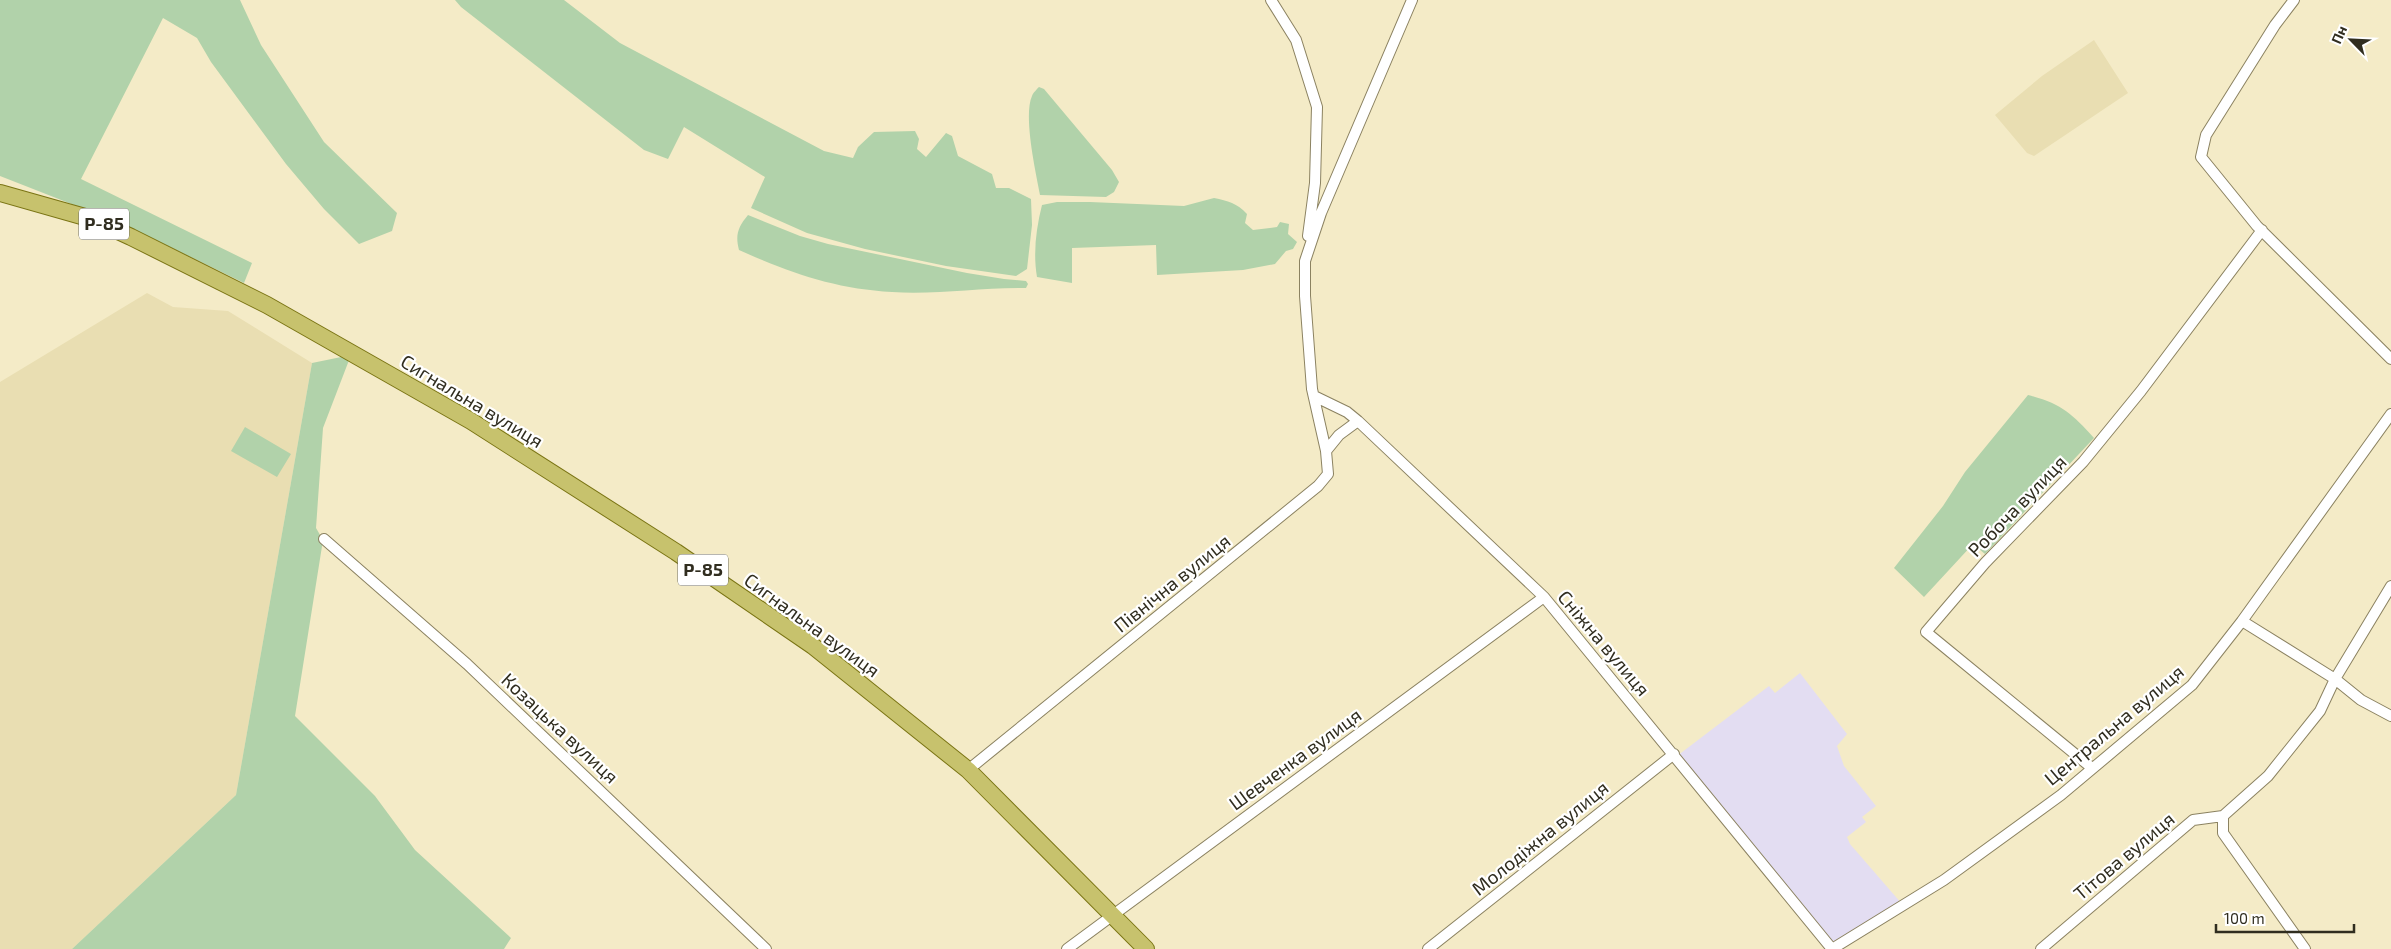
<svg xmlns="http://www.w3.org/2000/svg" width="2391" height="949" viewBox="0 0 2391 949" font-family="'Exo 2',sans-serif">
<rect width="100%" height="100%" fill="#f4ebc7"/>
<path fill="#e3ddf2" d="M1800 673 1847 734 1837 746 1844 766 1876 806 1862 817 1866 822 1847 837 1850 844 1902 904 1832 947 1677 756 1769 686 1775 693Z"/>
<path fill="#e9deb2" d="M2094 40 2128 93 2034 156 2027 153 1995 115 2042 76Z
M147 293 173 307 228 311 312 363 236 795 72 949H0V382Z"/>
<path fill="#b1d2aa" d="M0 0H240L261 45 324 142 397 213 392 231 359 244 324 209 286 164 211 62 197 38 163 18 81 179 252 263 244 283 125 225 0 176Z
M455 0H564L620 43 824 151 853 158 858 147 874 132 915 131 919 139 917 149 926 157 946 133 952 136 958 156 992 174 996 188H1009L1031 199 1032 225 1027 269 1016 276 946 266 865 249 807 233 751 208 765 177 684 127 668 159 644 150 461 7Z
M1039 87 1044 89 1112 170 1119 182 1114 192 1106 197 1040 195C1036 173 1023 116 1032 96 1033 93 1037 89 1039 87Z
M1214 198C1228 201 1237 203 1247 214L1245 223 1253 230 1277 227 1280 222 1289 224 1288 234 1297 242 1293 249 1286 251 1275 264 1243 270 1157 275 1156 245 1072 248V283L1037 277C1033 253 1036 229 1042 205L1057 202H1090L1184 206Z
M748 215 800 236 828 244 967 273 1004 279 1026 281 1028 284 1026 288C981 287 937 295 892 292 836 289 790 273 739 250 735 235 738 227 748 215Z
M351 355 323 428 316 528 323 540 295 716 375 796 415 850 511 938 504 949H72L236 795 312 363Z
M2028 395C2062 404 2071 413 2094 438L1985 554 1973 544 1924 597 1894 568 1943 506 1965 472Z
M245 427 291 454 277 477 231 451Z"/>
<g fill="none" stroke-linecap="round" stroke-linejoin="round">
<defs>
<path id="street" d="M1271 0 1296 40 1317 107 1315 183 1308 236
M2294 0 2275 25 2206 135 2201 157 2257 226 2391 359
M1314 396 1347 412 1358 421 1544 597 1832 949
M1326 451 1339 435 1358 421
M324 539 467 664 766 949
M2242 621 2335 679 2361 700 2391 716
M2092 768 1926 632 1985 563 2083 462 2141 391 2262 230
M968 770 1318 486 1328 474 1326 451 1312 389 1305 296V261L1321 213 1412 0
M2223 816V833L2305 949
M1067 949 1544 597
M1428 949 1674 754
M1832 949 1944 880 2061 795 2192 685 2242 621 2391 414
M2041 949 2193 820 2223 816 2268 776 2320 711 2335 679 2391 586"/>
<path id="primary" d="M0 193 92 219 131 237 267 305 471 421 676 552 813 646 968 770 1146 949"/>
</defs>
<use href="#street" stroke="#8b8261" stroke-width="12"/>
<use href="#primary" stroke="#7a7413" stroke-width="18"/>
<use href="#street" stroke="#fff" stroke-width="10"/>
<use href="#primary" stroke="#c7c26d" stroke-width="16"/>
</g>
<g text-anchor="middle" stroke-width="4.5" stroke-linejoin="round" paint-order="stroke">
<g fill="#fff" stroke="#6e6c62" stroke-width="1">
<rect x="79" y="208.5" width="50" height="31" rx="4"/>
<rect x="678" y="554.5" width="50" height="31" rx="4"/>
</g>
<g font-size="18" font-weight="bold" fill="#302d1f">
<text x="104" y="230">Р-85</text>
<text x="703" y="576">Р-85</text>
</g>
<g font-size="19" fill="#302d1f" stroke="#fff">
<text transform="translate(472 401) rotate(31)" y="7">Сигнальна вулиця</text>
<text transform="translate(2017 506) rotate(-46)" y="7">Робоча вулиця</text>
<text transform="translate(1172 583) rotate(-39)" y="7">Північна вулиця</text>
<text transform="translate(812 625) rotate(36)" y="7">Сигнальна вулиця</text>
<text transform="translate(1604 643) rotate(50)" y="7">Сніжна вулиця</text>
<text transform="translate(2114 725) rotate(-40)" y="7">Центральна вулиця</text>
<text transform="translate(560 728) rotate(43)" y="7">Козацька вулиця</text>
<text transform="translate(1295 759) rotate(-36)" y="7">Шевченка вулиця</text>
<text transform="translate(1540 838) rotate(-39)" y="7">Молодіжна вулиця</text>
<text transform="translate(2124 856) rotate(-40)" y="7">Тітова вулиця</text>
</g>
</g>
<g transform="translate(2351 40) rotate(294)" stroke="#ffffff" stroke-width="4" paint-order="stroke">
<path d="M0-4L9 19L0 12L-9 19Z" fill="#302d1f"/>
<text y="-8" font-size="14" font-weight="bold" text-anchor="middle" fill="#302d1f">Пн</text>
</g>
<path d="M2216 924v8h138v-8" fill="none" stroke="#302d1f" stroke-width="2.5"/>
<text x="2224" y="924" font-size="15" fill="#302d1f" stroke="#ffffff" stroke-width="4" paint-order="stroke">100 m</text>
</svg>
